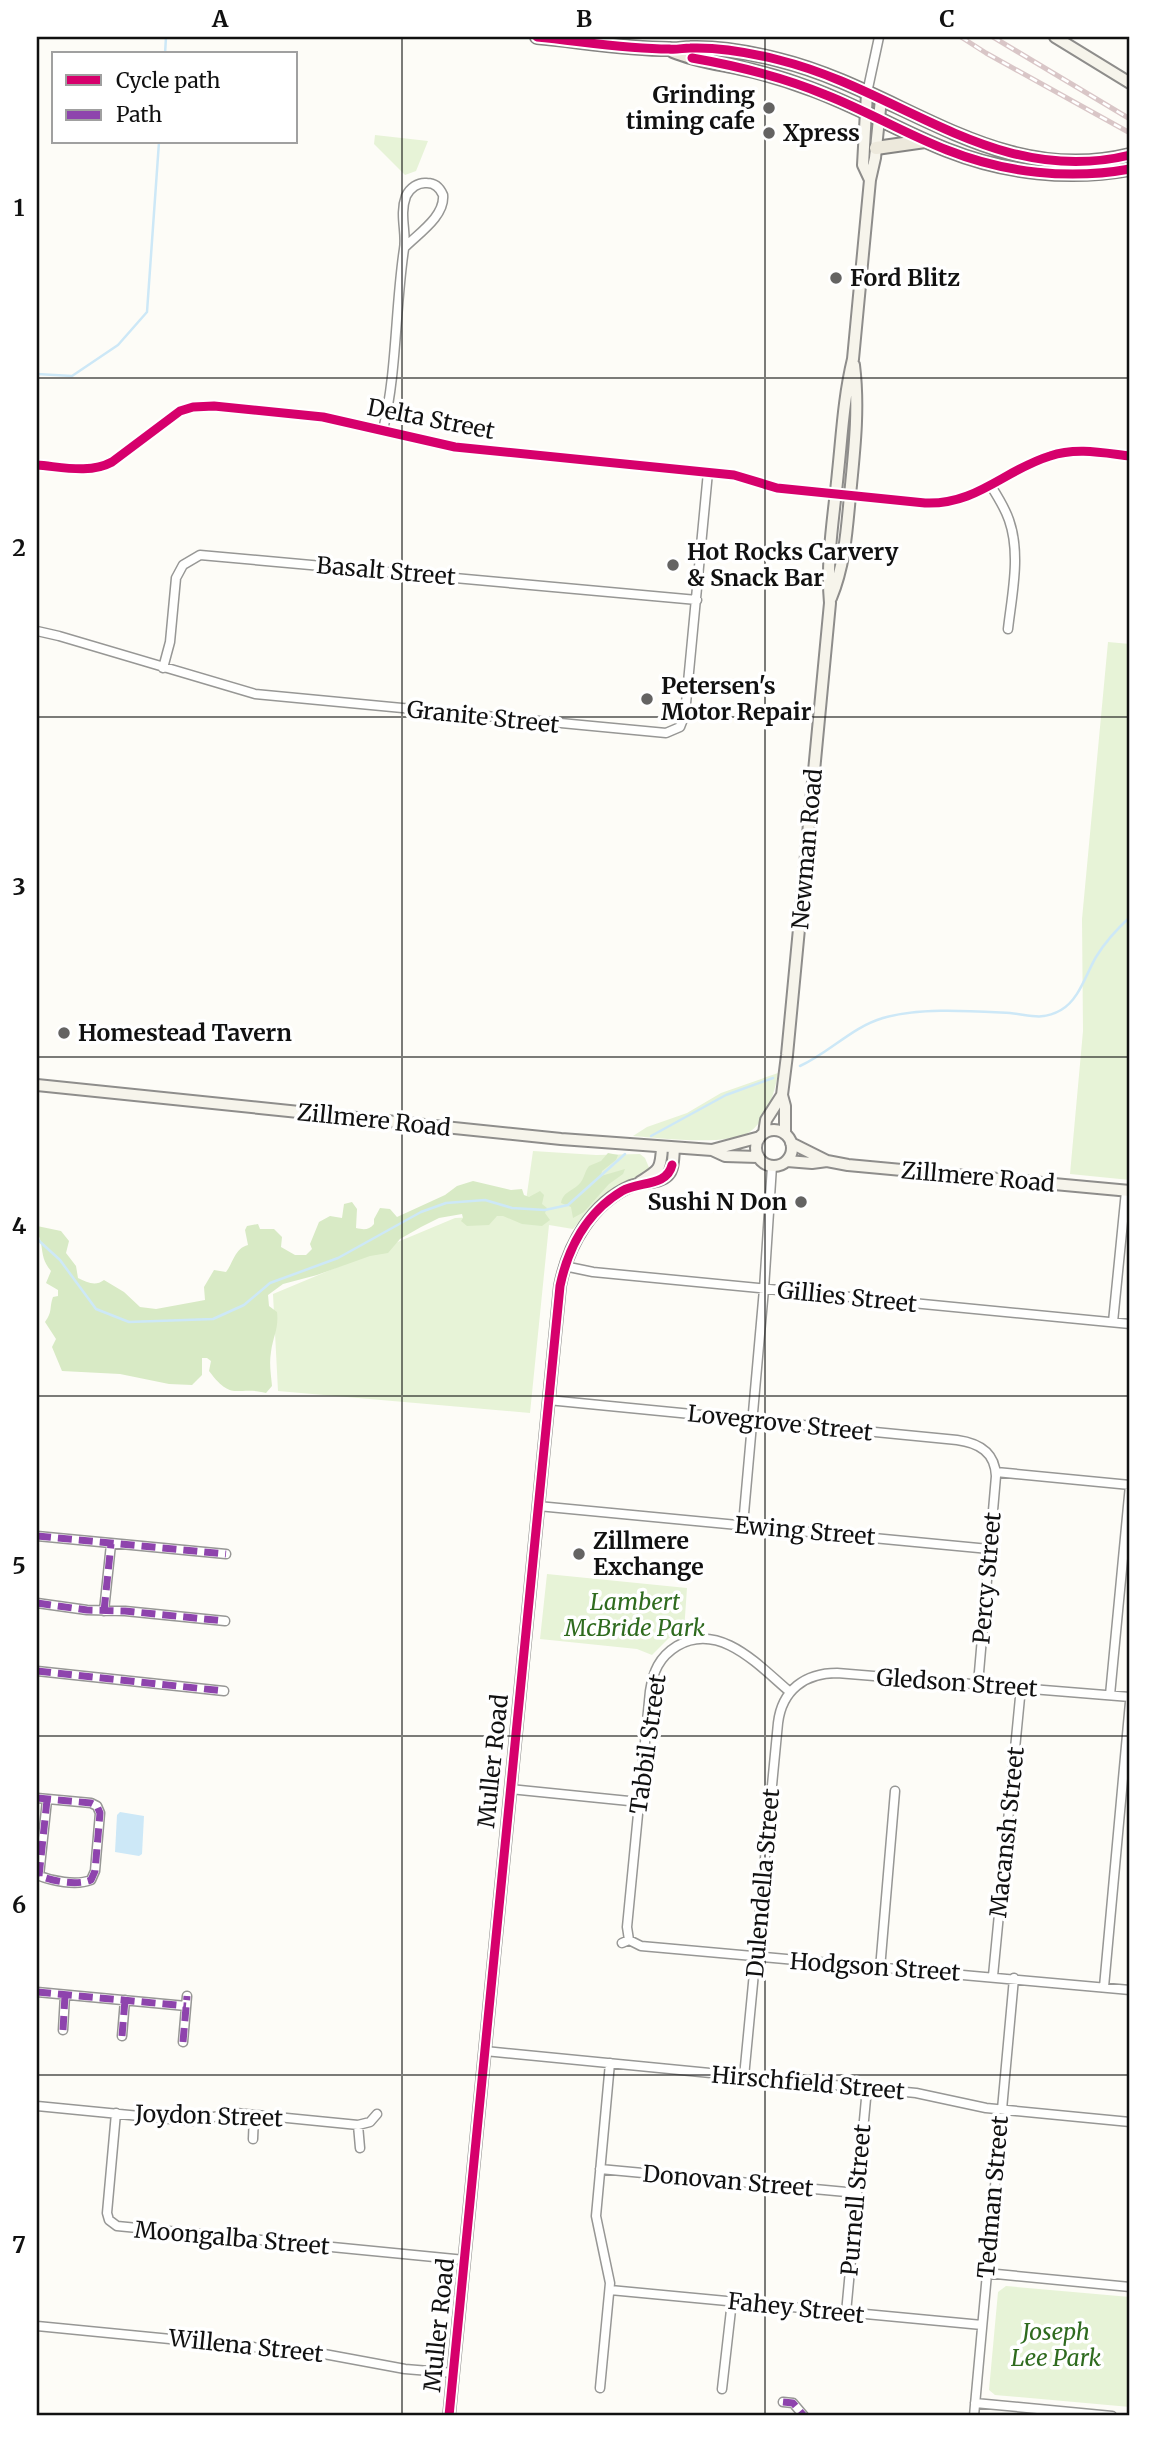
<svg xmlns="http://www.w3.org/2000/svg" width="1167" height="2453" viewBox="0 0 1167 2453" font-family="Merriweather,serif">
<rect width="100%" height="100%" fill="#fdfcf7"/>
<path fill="#e7f3d7" d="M375 135 428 141 416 171 405 175 374 144Z
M1108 642 1130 644V1180L1070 1174 1083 1031 1082 919Z
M778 1073C775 1092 767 1118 751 1131 729 1147 660 1138 633 1136L647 1127 687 1113 721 1093Z
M533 1151 596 1155 640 1154 645 1158 650 1170C619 1185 594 1203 573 1229L549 1225 530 1413 278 1391 273 1294 455 1218 524 1215Z
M547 1574 687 1588 684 1631 669 1638 652 1655 637 1649 540 1639Z
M1006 2286 1130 2297V2407L995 2395 989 2390 998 2292Z"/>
<path fill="#d8eac5" d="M608 1153 618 1155 616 1160 602 1171 601 1176 625 1169 623 1174 609 1184 584 1212 573 1218 571 1207 561 1203C563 1191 574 1191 581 1182 584 1178 585 1171 589 1166L601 1161Z
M473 1181 511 1190 522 1189 524 1195 529 1197 540 1191 544 1195 542 1204 547 1208 545 1213 550 1220 542 1226 522 1224 503 1216H497L489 1225 467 1226 461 1221 463 1218 462 1214 439 1218 421 1227 400 1239 388 1253 370 1256 317 1275 283 1284 268 1295 269 1306 277 1312C279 1328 273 1337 271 1352 269 1364 271 1374 272 1386L266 1393C236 1385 233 1403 209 1371L211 1361 207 1358H202V1375L192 1385 169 1384 120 1374 62 1371 52 1347 56 1339 45 1322C53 1311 49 1308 53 1297L58 1296V1290L46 1283 51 1271C43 1261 43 1256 41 1243 40 1237 37 1234 37 1226L61 1231 69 1241 66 1253 76 1266 78 1278C87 1282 95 1287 104 1280L124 1292 140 1307 156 1309 205 1300 204 1287 214 1270 226 1272C233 1263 235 1248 248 1245L245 1230 247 1226 258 1224 260 1229H274L282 1237 281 1247 295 1255H306L312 1249 310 1244 319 1222 330 1216 342 1218 344 1204 352 1202 357 1209 356 1228C364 1230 369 1230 374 1224V1219L380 1208 390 1209 397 1217 445 1195 457 1186Z"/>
<path fill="#cde8f7" d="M120 1812 144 1816 142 1854 139 1856 115 1852 117 1815Z"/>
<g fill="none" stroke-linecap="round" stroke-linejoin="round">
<path stroke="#cde8f7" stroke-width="2.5" d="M165 54 166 37
M37 374 72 376 118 345 147 312 159 142
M800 1066C829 1053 852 1027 883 1018 920 1007 972 1011 1010 1013 1030 1015 1042 1021 1061 1010 1079 1000 1086 974 1096 957 1105 942 1117 929 1130 917
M651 1136 726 1095 773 1078
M37 1239 60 1260 96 1309 129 1322 213 1319 244 1305 270 1283 338 1258 421 1212 446 1203 485 1200 512 1208 545 1210 568 1205 625 1154"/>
<defs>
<path id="street" d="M867 93 879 37
M383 430C397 372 395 309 404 249 407 233 399 215 406 196 410 188 418 182 427 183 435 183 440 188 443 195 445 216 419 233 405 247
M37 465C62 467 90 474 112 462L180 411 193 407 214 406 323 417 455 447 734 475 777 488 925 503C977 505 1004 470 1050 456 1076 447 1104 453 1130 456
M991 486C998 497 1005 508 1009 520 1021 554 1012 594 1008 629
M37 631 59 636 255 694 666 733 680 727 685 714 708 472
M163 668 170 642 176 578 183 565 200 555 697 600
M564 1266 593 1272 1130 1324
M1113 1322 1126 1191
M548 1400 957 1440C979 1443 995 1452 996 1476L978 1684
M996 1472 1130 1485
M538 1506 989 1549
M743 1525 764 1289 772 1166
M37 1536 226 1554
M37 1603 87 1610 125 1611 225 1621
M104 1611 111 1544
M37 1671 224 1691
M1110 1695 1130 1485
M510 1789 639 1802
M37 1798 91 1803 97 1806 100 1813 95 1871 91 1880C76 1886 52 1881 37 1875
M39 1876 47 1800
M629 1940 627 1927 650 1691C653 1672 659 1657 677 1646 720 1621 759 1666 790 1692
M622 1943 629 1940 641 1946 1130 1990
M880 1969 895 1791
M993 1976 1021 1687
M1104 1987 1130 1702
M37 1992 186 2006
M63 2030 65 1995
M122 2036 125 2000
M183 2042 187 1996
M485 2051 916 2093 986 2108 1130 2122
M744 2077 778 1723C782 1690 805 1673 837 1673L1130 1697
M37 2106 191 2121 236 2113 358 2125 370 2122 377 2114
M116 2113 107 2213 109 2220 117 2226 465 2260
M358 2125 360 2148
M253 2139 254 2115
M600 2169 857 2193
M986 2273 1130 2287
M610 2290 982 2325
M846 2313 867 2088
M37 2326 324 2354 405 2369 454 2373
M600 2388 610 2283 596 2216 610 2063
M722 2389 732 2301
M783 2402 793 2403 804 2416
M975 2403 1112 2416
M974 2416 1014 1978"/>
<path id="secondary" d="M1055 37 1130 83
M867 93 863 165 870 180
M831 598C846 562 847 524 851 485 855 445 859 405 854 365
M37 1085 561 1139 712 1150 725 1156 758 1157
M782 1095 785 1106V1134
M756 1148a18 18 0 1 1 36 0a18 18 0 1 1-36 0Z
M764 1133 766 1120 782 1095 787 1055 830 603C826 559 834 515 838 472 842 434 844 396 853 359L870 180 875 158 881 99
M791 1143 827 1161 848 1165 1130 1191
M712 1150 760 1137
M787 1161 812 1163 827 1161
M640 1182C659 1170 661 1170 662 1147
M449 2416 560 1286C568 1245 592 1203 631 1186 643 1181 659 1184 668 1175 674 1169 673 1157 674 1149"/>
<path id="primary" d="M537 37C580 41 625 49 669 49 676 50 683 48 690 48 719 47 752 53 779 60 901 90 996 188 1130 155
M673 51C695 60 717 63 740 68 764 73 788 80 811 89 858 106 901 132 947 150 1005 173 1069 180 1130 169
M876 148 925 141"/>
</defs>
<use href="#street" stroke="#979795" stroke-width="11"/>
<use href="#secondary" stroke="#8e8d8b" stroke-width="14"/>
<use href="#primary" stroke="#858482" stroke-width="16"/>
<use href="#street" stroke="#fffffe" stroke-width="8"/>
<use href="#secondary" stroke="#f6f4eb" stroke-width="10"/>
<use href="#primary" stroke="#ede9dc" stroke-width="12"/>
<defs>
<path id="rail" d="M961 37 986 53 1130 133
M993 37 1130 119"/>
</defs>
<use href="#rail" stroke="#d9c6c7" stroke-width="5"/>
<use href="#rail" stroke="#fff" stroke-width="2.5" stroke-dasharray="8" stroke-linecap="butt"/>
<path stroke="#8e44ad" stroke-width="7" stroke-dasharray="14 7" stroke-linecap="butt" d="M37 1536 226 1554
M37 1603 87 1610 125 1611 225 1621
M104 1611 111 1544
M37 1671 224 1691
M37 1798 91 1803 97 1806 100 1813 95 1871 91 1880C76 1886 52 1881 37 1875
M39 1876 47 1800
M37 1992 186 2006
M63 2030 65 1995
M122 2036 125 2000
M183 2042 187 1996
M783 2402 793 2403 804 2416"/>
<defs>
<path id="cycleway" d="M537 37C580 41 625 49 669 49 676 50 683 48 690 48 719 47 752 53 779 60 901 90 996 188 1130 155
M692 58C738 66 783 77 826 95 867 111 906 134 947 150 1005 173 1069 180 1130 169
M37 465C62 467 90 474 112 462L180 411 193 407 214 406 323 417 455 447 734 475 777 488 925 503C977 505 1004 470 1050 456 1076 447 1104 453 1130 456
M449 2416 560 1286C568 1248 587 1212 622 1191 638 1181 667 1187 672 1165"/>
</defs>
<use href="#cycleway" stroke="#fff" stroke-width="13"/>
<use href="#cycleway" stroke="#d6006c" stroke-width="9"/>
</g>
<path fill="none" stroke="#111" stroke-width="2" stroke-opacity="0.55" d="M402 37V2416M765 37V2416M37 378H1130M37 717H1130M37 1057H1130M37 1396H1130M37 1736H1130M37 2075H1130"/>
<g fill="#646362" stroke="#fff" stroke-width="2.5">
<circle cx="769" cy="108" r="7"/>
<circle cx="769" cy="133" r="7"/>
<circle cx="836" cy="278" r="7"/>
<circle cx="673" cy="565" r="7"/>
<circle cx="647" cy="699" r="7"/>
<circle cx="64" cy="1033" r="7"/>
<circle cx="801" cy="1202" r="7"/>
<circle cx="579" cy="1554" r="7"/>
</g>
<g text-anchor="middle" stroke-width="7" stroke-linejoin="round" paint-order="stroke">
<g font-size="23" font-weight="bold" fill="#111" stroke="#fff" text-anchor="start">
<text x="755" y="103" text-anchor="end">Grinding<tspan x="755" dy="26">timing cafe</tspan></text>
<text x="783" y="141">Xpress</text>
<text x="850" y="286">Ford Blitz</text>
<text x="687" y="560">Hot Rocks Carvery<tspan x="687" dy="26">&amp; Snack Bar</tspan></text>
<text x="661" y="694">Petersen's<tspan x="661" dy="26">Motor Repair</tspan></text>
<text x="78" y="1041">Homestead Tavern</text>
<text x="787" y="1210" text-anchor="end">Sushi N Don</text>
<text x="593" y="1549">Zillmere<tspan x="593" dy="26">Exchange</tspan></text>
</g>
<g font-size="23" fill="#111" stroke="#fff">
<text transform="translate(431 419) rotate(11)" y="8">Delta Street</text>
<text transform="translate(386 571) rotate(5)" y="8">Basalt Street</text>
<text transform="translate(483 717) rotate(6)" y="8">Granite Street</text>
<text transform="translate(807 849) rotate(-85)" y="8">Newman Road</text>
<text transform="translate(374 1120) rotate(6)" y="8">Zillmere Road</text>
<text transform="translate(978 1177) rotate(5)" y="8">Zillmere Road</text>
<text transform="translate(847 1297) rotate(6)" y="8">Gillies Street</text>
<text transform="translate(780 1423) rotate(6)" y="8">Lovegrove Street</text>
<text transform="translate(805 1531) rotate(5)" y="8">Ewing Street</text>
<text transform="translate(987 1578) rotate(-85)" y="8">Percy Street</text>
<text transform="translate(957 1683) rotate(4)" y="8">Gledson Street</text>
<text transform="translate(648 1744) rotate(-82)" y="8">Tabbil Street</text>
<text transform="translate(493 1761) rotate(-84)" y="8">Muller Road</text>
<text transform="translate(1007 1832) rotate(-84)" y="8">Macansh Street</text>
<text transform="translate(763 1883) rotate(-85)" y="8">Dulendella Street</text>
<text transform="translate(875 1967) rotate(4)" y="8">Hodgson Street</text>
<text transform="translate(808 2083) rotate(5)" y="8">Hirschfield Street</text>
<text transform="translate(209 2116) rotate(2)" y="8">Joydon Street</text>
<text transform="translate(728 2181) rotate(5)" y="8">Donovan Street</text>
<text transform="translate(993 2197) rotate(-85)" y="8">Tedman Street</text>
<text transform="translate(856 2200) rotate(-85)" y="8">Purnell Street</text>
<text transform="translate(232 2238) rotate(5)" y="8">Moongalba Street</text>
<text transform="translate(796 2308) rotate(6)" y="8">Fahey Street</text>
<text transform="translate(439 2325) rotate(-84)" y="8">Muller Road</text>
<text transform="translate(246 2346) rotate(6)" y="8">Willena Street</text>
</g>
<g font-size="23" font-style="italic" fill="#2f6b1f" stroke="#fff">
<text x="635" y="1610">Lambert<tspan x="635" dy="26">McBride Park</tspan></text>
<text x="1056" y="2340">Joseph<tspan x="1056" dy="26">Lee Park</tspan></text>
</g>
</g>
<rect width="1167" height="2453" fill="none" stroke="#ffffff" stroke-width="77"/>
<rect x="52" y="52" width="245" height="91" fill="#ffffff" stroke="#a0a0a0" stroke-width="2"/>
<rect x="66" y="75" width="35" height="10" fill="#d6006c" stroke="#a0a0a0" stroke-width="2"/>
<text x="116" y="88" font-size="21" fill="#111111">Cycle path</text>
<rect x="66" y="110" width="35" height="10" fill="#8e44ad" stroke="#a0a0a0" stroke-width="2"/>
<text x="116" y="122" font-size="21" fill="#111111">Path</text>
<rect x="38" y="38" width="1090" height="2376" fill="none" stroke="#111" stroke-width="2.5"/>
<g font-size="23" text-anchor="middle" font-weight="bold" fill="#111">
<text x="220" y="27">A</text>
<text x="584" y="27">B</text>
<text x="947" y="27">C</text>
<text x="19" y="216">1</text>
<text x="19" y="556">2</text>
<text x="19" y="895">3</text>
<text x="19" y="1234">4</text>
<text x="19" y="1574">5</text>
<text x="19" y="1913">6</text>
<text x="19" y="2253">7</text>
</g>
</svg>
